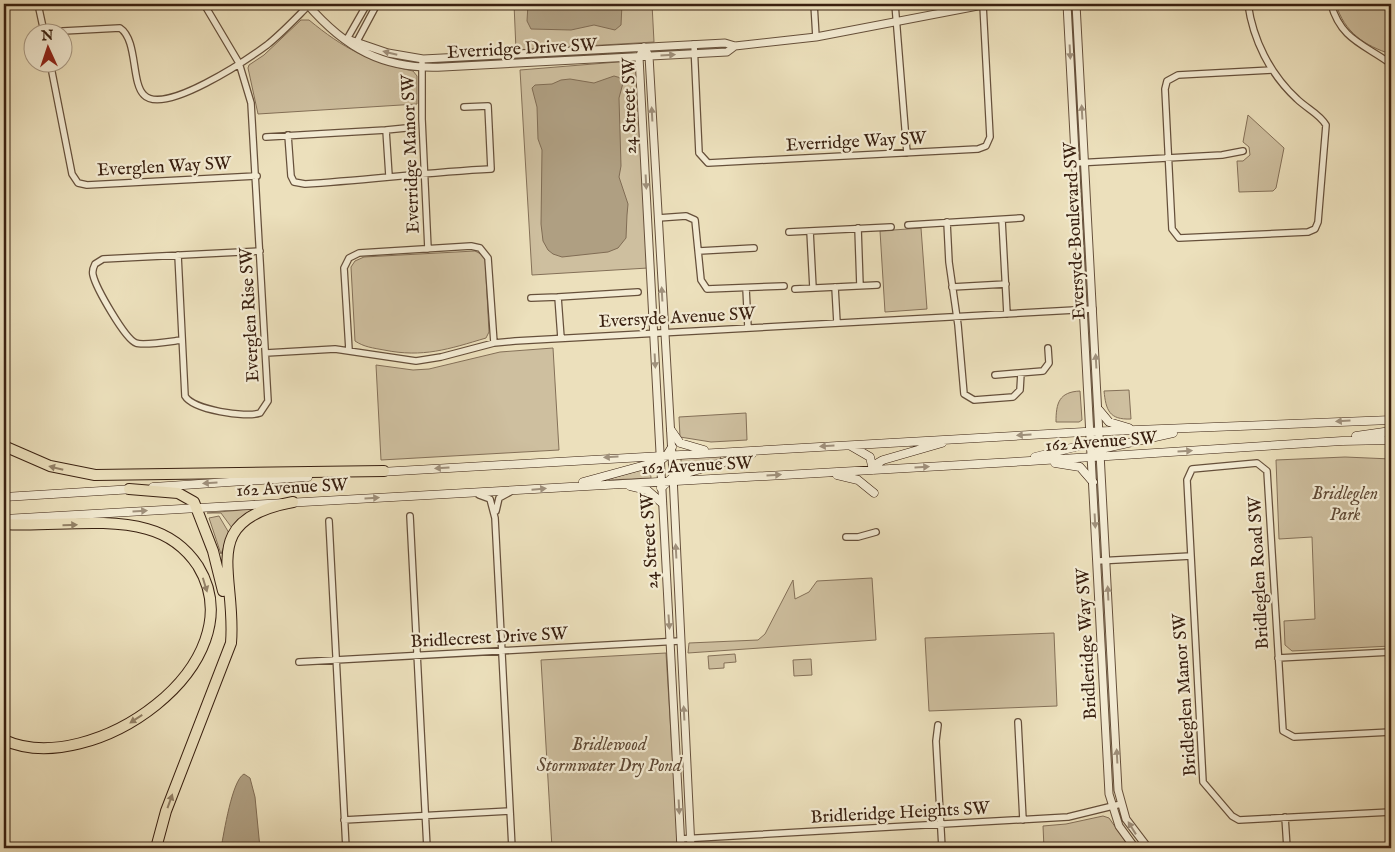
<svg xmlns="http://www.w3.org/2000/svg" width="1395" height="852" viewBox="0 0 1395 852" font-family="'IM FELL English',serif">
<rect width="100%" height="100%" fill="#ece0bc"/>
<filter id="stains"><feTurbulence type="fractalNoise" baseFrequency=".004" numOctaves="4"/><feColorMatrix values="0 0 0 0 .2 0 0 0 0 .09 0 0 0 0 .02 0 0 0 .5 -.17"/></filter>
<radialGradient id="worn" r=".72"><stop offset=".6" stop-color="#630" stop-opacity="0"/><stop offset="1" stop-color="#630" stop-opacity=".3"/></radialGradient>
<path fill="#cebf9f" stroke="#847058" d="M514 4H652L654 42 516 50Z
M1336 4H1391V54C1365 46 1344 32 1336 4Z
M301 20H309C343 48 369 62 413 71L417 76V104L258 114 248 68 249 65 264 55Z
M630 61 638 70 648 268 532 275 520 70Z
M1248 115 1284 148 1276 188 1273 191 1239 192 1237 161H1243L1250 155 1249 147 1243 142Z
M921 228 927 309 885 312 880 231Z
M475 251 485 256 489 332 486 338C449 349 423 358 384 350 373 348 364 347 355 341L351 267 355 261 364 257Z
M553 348 559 450 381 460 376 365 413 370 429 369 500 352Z
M1129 390 1131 419C1109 420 1106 410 1104 391Z
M1080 391 1082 420 1079 422H1056C1056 403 1059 392 1080 391Z
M746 413 747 440 711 442 680 437 679 417Z
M720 456 721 459 681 469V458Z
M1345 457 1391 459V646L1292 651 1285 645 1284 621 1315 619 1312 537 1279 539 1276 460Z
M650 467 651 478 609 480V479Z
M254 509 232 528 221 513H207Z
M219 516 229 533 221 554 209 518Z
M872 578 876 640 688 653 689 643 758 640 765 634 793 580 795 599 809 592 817 581Z
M1054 633 1057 706 929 711 925 638Z
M666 653 678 848H552L541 660Z
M735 654 736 662 724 663V668L709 669 708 656Z
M811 659 812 675 794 676 793 660Z
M1103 816 1109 818 1130 848H1044L1043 826 1066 824Z"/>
<path fill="#af9f82" stroke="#806c54" d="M528 4H622L621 25 615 30 594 25 571 30 531 29 527 21Z
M614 76 621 78 623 83 619 98 621 166 619 177 628 204 627 215 626 238 618 248 608 252 562 257 553 254 548 250 543 241 541 224 542 150 538 139 537 107 532 88 535 85 552 84 561 80 570 79 594 83Z
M244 774 250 778 255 797 260 848H221C224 833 232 780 244 774Z"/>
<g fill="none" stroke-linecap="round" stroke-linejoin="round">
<defs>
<path id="minor" d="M38 4 44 32
M814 4 816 37
M895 4 907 153
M1248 4C1253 40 1270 74 1297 99 1306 108 1320 114 1326 125L1318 222 1315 229 1308 232 1179 238 1172 229 1165 89 1167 81 1178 75 1272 70
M1331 4C1341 40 1364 44 1391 64
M44 32 120 28C138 40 131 83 144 95 164 116 248 59 267 45 282 33 295 19 308 6
M347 39 367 4
M694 44 699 153 708 163 978 149 986 146 990 137 983 5
M355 45 377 4
M50 62 72 174 78 183 87 185 257 176
M422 63V119L428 249
M386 130 406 128
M288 135 291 176 294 182 305 184C368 180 429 172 491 169L488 106 464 107
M266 137 386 130 389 176
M1076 163 1222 155 1243 151
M658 218 686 216 695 220 701 280 707 289 784 286
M1002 220 1007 314
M947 222 949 262 958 325 964 394 974 400 1013 397 1020 390 1021 373
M908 225 1021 218
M858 228 860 286
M810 231 813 288
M789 232 891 227
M699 251 754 248
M178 255 185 396C193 410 246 418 260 413L268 401 251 103 239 63 204 4
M835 287 837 323
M952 287 1006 284
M746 288 748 328
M795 289 877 285
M531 298 558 297
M561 338 558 297 638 292
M182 340C173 341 143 346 136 343 125 339 96 288 93 275 92 271 93 268 95 264L103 259 260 251
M349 350 344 268 349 258 359 253 471 246 480 248 488 258 494 343
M266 353 335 349 416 361 441 357 494 343 515 341 1093 309
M995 375 1043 371 1049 363 1048 348
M479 495 490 499 495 518 512 848
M496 511 499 498 510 492
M410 516 427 848
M329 521 346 848
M846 537H858L876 532
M1097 561 1191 556
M1278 658 1391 652
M299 662 680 641
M1018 722 1023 820
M938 725 936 741 942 848
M1391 732 1294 737 1283 731 1267 471 1257 463 1192 469 1187 480 1203 782 1232 816 1239 820 1391 812
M1285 817 1287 848
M344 820 510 811
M680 839 1068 817 1121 804"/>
<path id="tertiary" d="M307 4C345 48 383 70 443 67L727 52 735 46
M1067 4 1109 794 1119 826 1135 848
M1076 4 1118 790 1126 819 1148 848
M347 39 388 53 423 59 725 43 735 46 816 37 988 4
M644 47 649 56 672 455 691 848
M644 47 639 57 681 848"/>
<path id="secondary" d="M1099 410 1109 422 1129 428
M671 430 680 443 704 450
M1356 436 1391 431
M851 446 870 457 873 470
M1035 457 1091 443 1100 432
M1091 457 1101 449 1173 433
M1055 463 1080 467 1093 482
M873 470 876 464 883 460 942 443
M380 472 1084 432 1391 420
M837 475 858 480 874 493
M583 482 660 461 667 455 672 447
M630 486 647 490 662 503
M153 487 308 477
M661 488 673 477 752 454
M4 497 134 489
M4 519 1030 461 1342 441 1391 440"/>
<path id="motorway" d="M4 446 50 466 95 475 384 471
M129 489 178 493 194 502 213 551 223 591
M4 524C49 527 104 517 147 529 169 535 186 548 198 566 258 664 91 780 4 740
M156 848 166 811 231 643C237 573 196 520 293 502"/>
</defs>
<use href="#minor" stroke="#66503b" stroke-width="8"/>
<use href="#tertiary" stroke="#66503b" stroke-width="9"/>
<use href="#secondary" stroke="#392010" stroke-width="9"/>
<use href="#motorway" stroke="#392010" stroke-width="12"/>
<use href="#minor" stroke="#f3ebd3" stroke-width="5.5"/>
<use href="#tertiary" stroke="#f3ebd3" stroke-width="7"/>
<use href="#secondary" stroke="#f3ebd3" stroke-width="8"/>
<use href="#motorway" stroke="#ece0bc" stroke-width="10"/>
</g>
<defs><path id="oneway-solid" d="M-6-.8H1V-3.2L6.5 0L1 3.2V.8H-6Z" transform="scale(1.25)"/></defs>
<g fill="#9f907b">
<use href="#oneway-solid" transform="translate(1070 52) rotate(87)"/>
<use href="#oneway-solid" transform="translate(390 53) rotate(-166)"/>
<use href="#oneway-solid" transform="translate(668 55) rotate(-3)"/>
<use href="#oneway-solid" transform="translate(1082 112) rotate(-93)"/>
<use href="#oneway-solid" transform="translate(652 114) rotate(-93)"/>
<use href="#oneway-solid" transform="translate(646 182) rotate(87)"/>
<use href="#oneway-solid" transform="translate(662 294) rotate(-93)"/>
<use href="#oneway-solid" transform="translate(655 361) rotate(87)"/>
<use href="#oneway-solid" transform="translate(1096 361) rotate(-93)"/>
<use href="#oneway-solid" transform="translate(1343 421) rotate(176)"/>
<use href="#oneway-solid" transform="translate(1024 435) rotate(177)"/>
<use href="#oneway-solid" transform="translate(827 446) rotate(177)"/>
<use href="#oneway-solid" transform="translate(1185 451) rotate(-3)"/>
<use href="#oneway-solid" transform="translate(611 457) rotate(177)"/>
<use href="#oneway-solid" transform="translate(922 467) rotate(-3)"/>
<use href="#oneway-solid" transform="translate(442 468) rotate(176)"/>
<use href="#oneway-solid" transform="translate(774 475) rotate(-3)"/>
<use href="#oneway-solid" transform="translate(210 483) rotate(176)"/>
<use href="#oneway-solid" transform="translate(539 489) rotate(-5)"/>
<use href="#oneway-solid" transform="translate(372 498) rotate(-3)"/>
<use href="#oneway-solid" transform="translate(140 511) rotate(-4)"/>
<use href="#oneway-solid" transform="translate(1095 521) rotate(87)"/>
<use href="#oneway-solid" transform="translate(676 551) rotate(-93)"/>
<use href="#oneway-solid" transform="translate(1108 593) rotate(-93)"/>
<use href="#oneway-solid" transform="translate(669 622) rotate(86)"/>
<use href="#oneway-solid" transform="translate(684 713) rotate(-93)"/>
<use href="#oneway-solid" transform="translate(1117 756) rotate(-93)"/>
<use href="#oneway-solid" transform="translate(679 807) rotate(87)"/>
<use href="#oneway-solid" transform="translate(1132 828) rotate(-122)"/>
</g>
<g fill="#928066">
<use href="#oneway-solid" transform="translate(56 468) rotate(-166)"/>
<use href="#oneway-solid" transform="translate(70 525) rotate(-1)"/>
<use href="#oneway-solid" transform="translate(205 585) rotate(73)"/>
<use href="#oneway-solid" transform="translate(136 719) rotate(147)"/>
<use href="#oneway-solid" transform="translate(170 801) rotate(-70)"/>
</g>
<g text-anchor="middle" stroke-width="4.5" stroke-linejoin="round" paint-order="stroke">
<g font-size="18" fill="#392010" stroke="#f3ebd3">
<text transform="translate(522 48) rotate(-3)" y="6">Everridge Drive SW</text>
<text transform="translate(629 106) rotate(-91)" y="6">24 Street SW</text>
<text transform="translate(856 141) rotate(-3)" y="6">Everridge Way SW</text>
<text transform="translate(410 154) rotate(-92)" y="6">Everridge Manor SW</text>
<text transform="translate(164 166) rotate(-3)" y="6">Everglen Way SW</text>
<text transform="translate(1074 231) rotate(-93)" y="6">Eversyde Boulevard SW</text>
<text transform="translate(249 315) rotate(-93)" y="6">Everglen Rise SW</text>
<text transform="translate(677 317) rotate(-3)" y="6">Eversyde Avenue SW</text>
<text transform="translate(1101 441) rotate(-4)" y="6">162 Avenue SW</text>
<text transform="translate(697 465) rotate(-3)" y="6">162 Avenue SW</text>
<text transform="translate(292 487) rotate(-3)" y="6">162 Avenue SW</text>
<text transform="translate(649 541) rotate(-93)" y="6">24 Street SW</text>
<text transform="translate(1258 573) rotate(-93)" y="6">Bridleglen Road SW</text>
<text transform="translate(489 637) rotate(-3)" y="6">Bridlecrest Drive SW</text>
<text transform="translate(1086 644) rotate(-93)" y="6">Bridleridge Way SW</text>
<text transform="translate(1184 695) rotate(-94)" y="6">Bridleglen Manor SW</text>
<text transform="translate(900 812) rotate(-3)" y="6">Bridleridge Heights SW</text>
</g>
<g font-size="18" font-style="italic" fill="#5e4834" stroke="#f3ebd3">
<text x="1345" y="499">Bridleglen<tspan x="1345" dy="21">Park</tspan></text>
<text x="609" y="750">Bridlewood<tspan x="609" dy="21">Stormwater Dry Pond</tspan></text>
</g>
</g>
<rect width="1395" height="852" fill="none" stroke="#ece0bc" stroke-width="20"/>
<rect x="5" y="5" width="1385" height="842" fill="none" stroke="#392010" stroke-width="2.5"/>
<rect x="10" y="10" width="1375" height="832" fill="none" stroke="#392010"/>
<g transform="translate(48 48) rotate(357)"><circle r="24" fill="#f3ebd3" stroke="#a99a85"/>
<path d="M0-4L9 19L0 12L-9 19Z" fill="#8f2418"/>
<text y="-8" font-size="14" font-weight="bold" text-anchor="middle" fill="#392010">N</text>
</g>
<rect width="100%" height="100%" filter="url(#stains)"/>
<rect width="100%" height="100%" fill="url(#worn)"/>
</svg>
